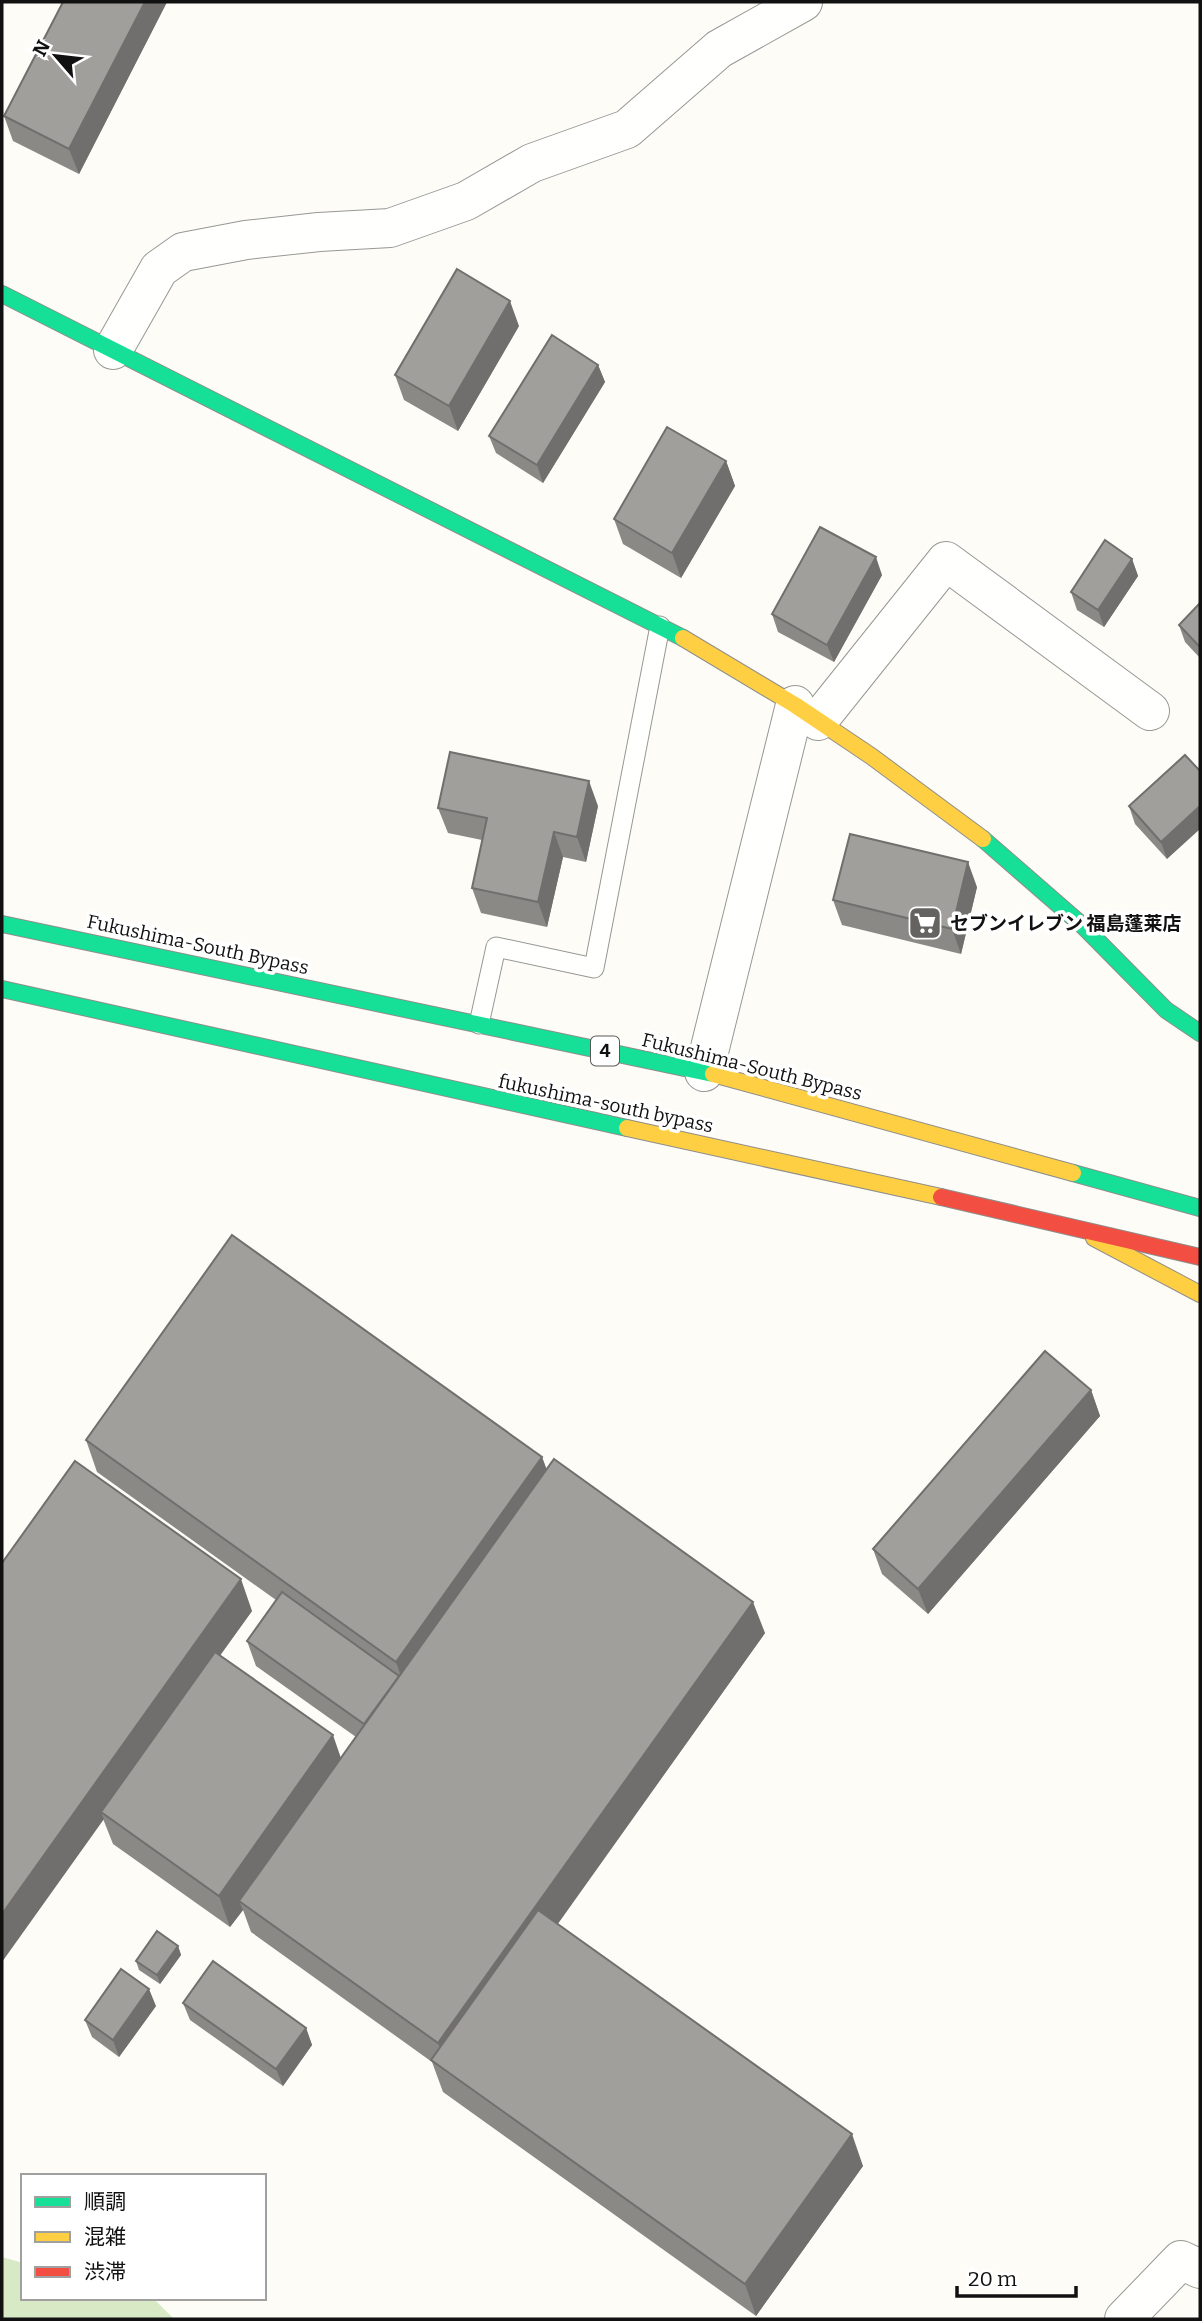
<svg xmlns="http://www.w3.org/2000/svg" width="1202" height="2321" viewBox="0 0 1202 2321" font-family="Bitter,'Noto Sans JP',serif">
<rect width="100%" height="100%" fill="#fdfcf7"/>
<path fill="#d8eac5" d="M2 2257 23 2263V2298H153L174 2319H2Z"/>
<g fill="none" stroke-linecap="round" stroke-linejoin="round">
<defs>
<path id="lane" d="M479 1024 496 947 594 968 660 626"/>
<path id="street" d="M113 350 159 269 183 252 246 240 319 232 390 228 466 201 532 163 627 129 719 49 803 2
M818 721 946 561 1150 711
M704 1072 795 705
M1124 2319 1181 2260 1200 2269"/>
<path id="fast" d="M2 294 683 638
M983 839 1083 926 1166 1010 1200 1033
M2 924 713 1074
M2 989 627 1128
M1073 1173 1200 1208"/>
<path id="slow" d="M683 638 795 705 871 756 983 839
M713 1074 1073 1173
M627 1128 941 1197
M1094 1238 1200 1294"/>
<path id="jam" d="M941 1197 1200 1257"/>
</defs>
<use href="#lane" stroke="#979795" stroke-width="21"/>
<use href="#street" stroke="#979795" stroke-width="40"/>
<use href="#fast" stroke="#8e8d8b" stroke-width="18"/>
<use href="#slow" stroke="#8e8d8b" stroke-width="18"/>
<use href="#jam" stroke="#8e8d8b" stroke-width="18"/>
<use href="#lane" stroke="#fffffe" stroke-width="19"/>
<use href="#street" stroke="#fffffe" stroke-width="38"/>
<use href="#fast" stroke="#16e098" stroke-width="16"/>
<use href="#slow" stroke="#ffcf43" stroke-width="16"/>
<use href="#jam" stroke="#f24e42" stroke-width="16"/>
</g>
<path fill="#8a8986" d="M63 2H167L79 174 13 141 4 116Z
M519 326 458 431 404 400 395 375Z
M598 365 605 382 543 483 496 453 489 436Z
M726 461 735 486 681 578 623 544 614 519Z
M1132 559 1138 576 1104 627 1077 610 1071 592Z
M882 575 834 662 778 632 772 614Z
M1200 603V658L1185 642 1179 625Z
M1185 755 1167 859 1135 824 1129 806Z
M598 806 586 862 563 857 547 927 481 913 472 888 482 840 448 833 438 808Z
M977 887 961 954 842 925 833 900Z
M1091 1390 1100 1416 928 1614 882 1574 873 1549Z
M86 1440 542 1457 547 1470 765 1633 557 1924 863 2166 756 2316 443 2092 432 2062 251 1932 243 1910 230 1927 113 1844 2 1563 252 1611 220 1655 341 1758 356 1737 256 1666 247 1641 276 1600 97 1472Z
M178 1946 181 1955 160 1984 139 1970 136 1961Z
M183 2003 306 2028 312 2045 283 2086 190 2020Z
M156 2006 119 2057 92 2037 85 2020Z"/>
<path fill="#716f6d" d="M145 2H167L79 174 69 149Z
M510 301 519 326 458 431 449 406Z
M598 365 605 382 543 483 537 465Z
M726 461 735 486 681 578 672 553Z
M876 557 882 575 834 662 827 645Z
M1132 559 1138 576 1104 627 1098 610Z
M589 781 598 806 586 862 577 837Z
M1200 806V829L1167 859 1161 842Z
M554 832 563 857 547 927 538 902Z
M968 862 977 887 961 954 952 929Z
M1091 1390 1100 1416 928 1614 918 1589Z
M542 1457 553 1489 407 1694 396 1662Z
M241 1579 252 1611 106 1815 101 1812 104 1819 2 1962V1914Z
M753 1602 765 1633 451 2074 449 2073 438 2043Z
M333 1735 344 1767 239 1901 243 1910 230 1927 219 1896Z
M178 1946 181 1955 160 1984 157 1975Z
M149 1989 156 2006 119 2057 113 2040Z
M306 2028 312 2045 283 2086 276 2069Z
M852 2134 863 2166 756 2316 745 2284Z"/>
<path fill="#a19f9c" stroke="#716f6d" stroke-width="2" d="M63 2H145L69 149 4 116Z
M457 269 510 301 449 406 395 375Z
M552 335 598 365 537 465 489 436Z
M667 427 726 461 672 553 614 519Z
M820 527 876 557 827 645 772 614Z
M1105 540 1132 559 1098 610 1071 592Z
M1200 603V647L1179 625Z
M450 752 589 781 577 837 554 832 538 902 472 888 487 818 438 808Z
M1185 755 1200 771V806L1161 842 1129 806Z
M850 834 968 862 952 929 833 900Z
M232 1235 542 1457 396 1662 86 1440Z
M1045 1351 1091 1390 918 1589 873 1549Z
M554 1459 753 1602 438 2043 239 1901Z
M75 1461 241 1579 2 1914V1563Z
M282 1592 399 1676 364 1724 247 1641Z
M215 1652 333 1735 219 1896 101 1812Z
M538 1910 852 2134 745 2284 431 2060Z
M157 1931 178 1946 157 1975 136 1961Z
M213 1961 306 2028 276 2069 183 2003Z
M121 1969 149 1989 113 2040 85 2020Z"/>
<defs>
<symbol id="supermarket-square" viewBox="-11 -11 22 22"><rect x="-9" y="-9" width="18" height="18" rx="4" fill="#646362" stroke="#fff"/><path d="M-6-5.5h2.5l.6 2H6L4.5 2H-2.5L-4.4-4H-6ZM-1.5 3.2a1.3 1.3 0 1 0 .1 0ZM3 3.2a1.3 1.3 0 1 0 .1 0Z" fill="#fff"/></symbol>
</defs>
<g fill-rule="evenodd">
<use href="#supermarket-square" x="906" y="904" width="38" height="38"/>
</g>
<g text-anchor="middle" stroke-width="7" stroke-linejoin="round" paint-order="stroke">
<rect fill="#fff" stroke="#585858" stroke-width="2" x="591" y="1036.5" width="28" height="29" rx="5"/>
<g font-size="18" font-weight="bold" fill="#111">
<text x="605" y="1057">4</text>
</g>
<g font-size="19" font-weight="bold" fill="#111" stroke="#fff" text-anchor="start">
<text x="950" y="930">セブンイレブン 福島蓬莱店</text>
</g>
<g font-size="19" fill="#111" stroke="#fff">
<text transform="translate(198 944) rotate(12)" y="7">Fukushima-South Bypass</text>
<text transform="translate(752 1066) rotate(14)" y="7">Fukushima-South Bypass</text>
<text transform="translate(606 1103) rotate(12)" y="7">fukushima-south bypass</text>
</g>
</g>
<rect width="1202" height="2321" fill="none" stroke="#111111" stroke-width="7"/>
<rect x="21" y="2174" width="245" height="126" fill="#ffffff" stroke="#a0a0a0" stroke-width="2"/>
<rect x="35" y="2197" width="35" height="10" fill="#16e098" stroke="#a0a0a0" stroke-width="2"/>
<text x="84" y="2209" font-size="21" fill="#111111">順調</text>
<rect x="35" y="2232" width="35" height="10" fill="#ffcf43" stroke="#a0a0a0" stroke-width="2"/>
<text x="84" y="2244" font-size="21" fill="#111111">混雑</text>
<rect x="35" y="2267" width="35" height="10" fill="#f24e42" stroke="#a0a0a0" stroke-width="2"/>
<text x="84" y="2279" font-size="21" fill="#111111">渋滞</text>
<g transform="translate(56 56) rotate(298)" stroke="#ffffff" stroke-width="5" paint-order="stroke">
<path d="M0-5L12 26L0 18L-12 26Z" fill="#111111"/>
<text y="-10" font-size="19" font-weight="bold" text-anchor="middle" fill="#111111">N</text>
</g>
<path d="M957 2286v10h119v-10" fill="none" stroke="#111111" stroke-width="3.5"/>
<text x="968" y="2286" font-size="21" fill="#111111" stroke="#ffffff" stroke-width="5" paint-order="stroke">20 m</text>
</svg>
